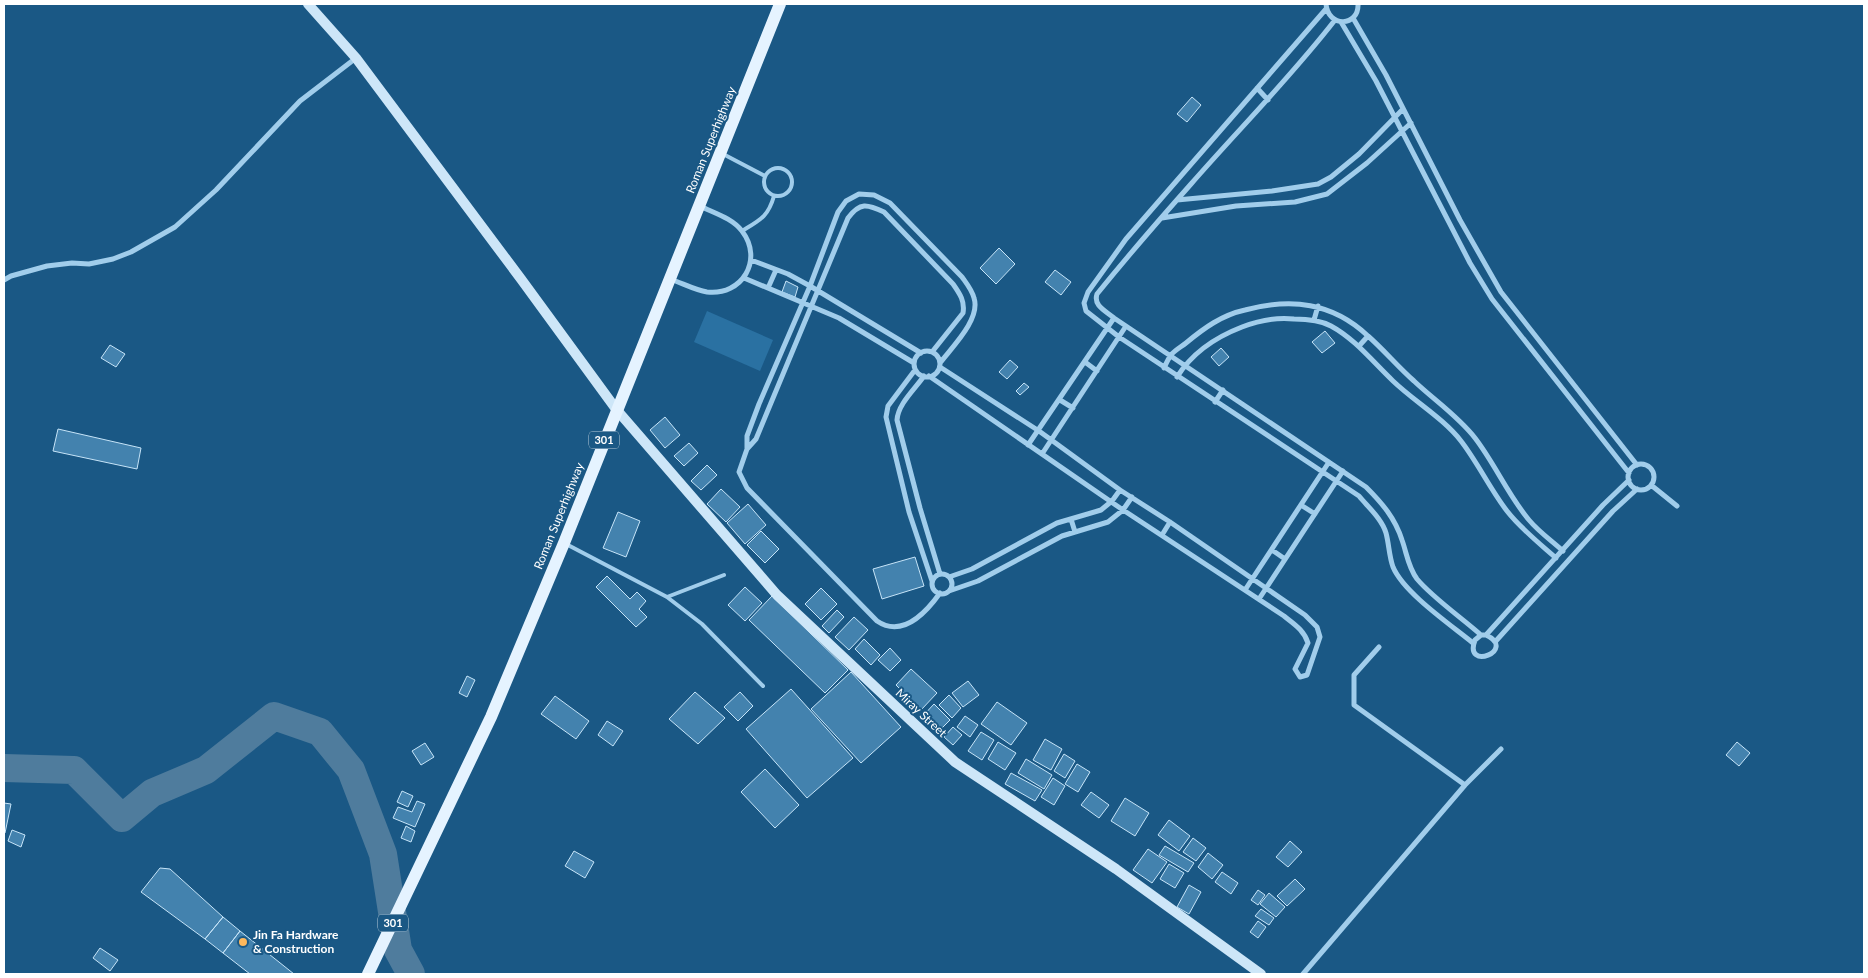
<svg xmlns="http://www.w3.org/2000/svg" width="1868" height="978" viewBox="0 0 1868 978" font-family="Lato,sans-serif">
<rect width="100%" height="100%" fill="#1a5885"/>
<path fill="#2a71a2" d="M707 311 773 340 760 371 694 342Z"/>
<g fill="none" stroke-linecap="round" stroke-linejoin="round">
<path stroke="#4f7c9d" stroke-width="28" d="M4 768 74 770 122 818 152 793 206 770 274 716 320 732 351 770 383 854 398 950 411 974"/>
</g>
<path fill="#4382ae" stroke="#c6e4f8" d="M1192 97 1201 105 1187 122 1177 114Z
M999 248 1015 264 996 284 980 268Z
M1055 270 1071 282 1061 295 1045 282Z
M786 281 798 287 795 297 782 292Z
M1325 331 1335 343 1322 353 1312 342Z
M110 345 125 354 116 367 101 358Z
M1221 348 1229 357 1219 366 1211 357Z
M1010 360 1018 367 1007 379 999 372Z
M1024 383 1029 387 1020 395 1016 391Z
M665 417 680 435 665 448 650 430Z
M58 429 141 448 137 469 53 451Z
M689 443 698 453 684 466 674 456Z
M707 465 717 475 701 490 691 481Z
M721 489 740 507 726 522 707 504Z
M748 504 766 525 745 544 727 523Z
M618 512 640 521 626 557 603 548Z
M761 531 779 549 765 563 747 545Z
M915 557 924 586 882 599 873 569Z
M607 576 630 599 637 592 646 601 639 609 647 617 636 627 596 587Z
M745 587 762 603 745 621 728 605Z
M821 588 837 604 821 620 805 604Z
M772 596 848 670 825 693 749 620Z
M837 610 844 617 829 633 822 626Z
M854 617 868 630 849 650 835 637Z
M864 639 880 655 871 665 855 649Z
M890 648 901 660 890 671 878 660Z
M911 669 937 693 921 710 896 685Z
M851 672 901 727 861 763 811 709Z
M467 676 475 680 467 697 459 693Z
M968 681 979 695 963 707 952 693Z
M791 689 853 758 807 798 746 729Z
M695 692 725 718 698 744 669 719Z
M740 692 753 706 738 721 724 707Z
M949 695 961 708 952 718 939 705Z
M555 696 589 721 576 739 541 714Z
M997 702 1027 723 1011 745 981 724Z
M934 704 950 720 937 733 921 718Z
M965 716 978 725 970 737 957 727Z
M607 721 623 731 613 746 598 735Z
M953 727 962 735 953 745 944 737Z
M981 732 994 740 982 760 968 751Z
M1045 739 1062 749 1051 770 1033 760Z
M998 742 1016 753 1005 770 988 759Z
M1737 742 1750 753 1739 766 1726 755Z
M425 743 434 757 421 765 412 751Z
M1064 754 1075 761 1065 778 1054 771Z
M1026 759 1052 775 1044 789 1018 773Z
M1077 764 1090 772 1078 792 1065 784Z
M765 769 799 805 775 828 741 792Z
M1011 773 1042 790 1035 801 1005 784Z
M1053 778 1065 786 1054 805 1041 797Z
M402 791 413 796 408 807 397 802Z
M1091 792 1109 805 1099 818 1081 805Z
M1125 798 1149 813 1135 836 1111 821Z
M417 801 425 804 415 827 393 818 398 807 412 812Z
M4 803 11 804 5 833H4Z
M1169 820 1190 836 1179 851 1158 835Z
M406 826 415 831 411 842 401 838Z
M12 830 25 835 21 847 8 841Z
M1193 838 1206 848 1196 861 1183 852Z
M1290 841 1302 852 1288 867 1276 857Z
M1165 846 1194 863 1188 872 1159 855Z
M1148 849 1167 862 1152 883 1133 870Z
M574 851 594 862 585 878 565 866Z
M1208 853 1223 865 1212 879 1198 867Z
M1169 864 1184 873 1175 888 1160 879Z
M160 868 170 869 223 917 205 939 141 892Z
M1222 872 1238 883 1231 894 1215 882Z
M1295 879 1305 889 1287 906 1277 896Z
M1189 885 1201 892 1189 914 1177 907Z
M1258 890 1265 895 1258 905 1251 900Z
M1269 893 1285 907 1276 917 1260 904Z
M1261 909 1274 918 1269 925 1255 916Z
M223 917 240 931 223 953 205 939Z
M1258 921 1266 927 1258 938 1250 932Z
M240 931 294 974H250L223 953Z
M100 948 118 960 110 971 93 958Z"/>
<g fill="none" stroke-linecap="round" stroke-linejoin="round">
<path stroke="#a1cdeb" stroke-width="4" d="M723 154 765 176
M764 182a14 14 0 1 1 28 0a14 14 0 1 1-28 0Z
M742 231C760 220 768 217 774 196
M566 544 667 597 702 624 763 686
M667 597 724 575"/>
<path stroke="#a1cdeb" stroke-width="5" d="M1326 4C1328 28 1359 27 1358 4
M1326 9 1126 239 1088 292 1084 303 1086 311 1119 337 1359 496C1368 507 1382 519 1386 533 1389 544 1389 556 1393 567 1404 593 1451 625 1473 643
M1353 18 1386 75 1460 220 1501 292 1637 465
M1335 20C1290 78 1239 129 1191 184 1159 220 1127 257 1097 294 1093 306 1106 311 1114 318L1366 487C1382 503 1395 518 1402 540 1407 554 1408 567 1417 579 1433 598 1462 618 1481 635
M1341 22 1376 81 1470 263 1492 299 1629 473
M1257 88 1268 100
M1177 200 1272 191 1318 184 1331 177 1359 154 1403 109
M1162 218 1236 206 1295 202 1327 194 1367 163 1411 123
M751 260 788 274 810 286 921 353
M744 278 839 318 914 363
M670 279C682 283 695 290 707 292 742 296 764 260 742 231 732 218 714 213 700 206
M4 280 11 276 47 266 72 263 89 264 113 259 131 252 175 227 216 190 300 101 356 58
M768 288 776 270
M1314 320 1318 306
M1359 346 1368 336
M914 364a13 13 0 1 1 26 0a13 13 0 1 1-26 0Z
M932 352 963 313C965 301 960 294 953 284L884 212C867 204 860 202 848 218L756 439 747 449 739 472 747 488 877 621C902 638 925 614 940 593
M1085 362 1097 371
M1164 368C1166 364 1168 359 1171 355 1175 350 1181 347 1186 343 1204 328 1222 315 1245 310 1291 298 1332 302 1368 336 1384 350 1398 367 1414 381 1434 400 1458 416 1475 438 1495 464 1508 495 1529 520 1539 532 1552 541 1563 551
M915 370 888 406 886 417 909 512 932 581
M924 376C915 389 898 404 897 420L920 508 940 574
M929 376 1123 510 1284 616C1294 624 1304 630 1308 643L1295 669 1300 677 1307 675 1320 637 1317 627 1305 615 1170 522 1120 490 1039 431 940 367
M1177 377C1192 353 1216 337 1242 327 1260 320 1275 317 1294 319 1306 319 1320 320 1331 326 1355 339 1373 362 1393 381 1415 402 1443 418 1461 441 1478 463 1490 489 1507 511 1521 529 1539 543 1556 558
M1060 400 1073 408
M1215 402 1223 390
M1028 445 1114 318
M747 448V436L759 404 810 286 838 212 846 201 859 194 874 195 890 203 962 277C967 284 972 290 974 298 981 319 952 347 940 363
M1042 454 1126 326
M1628 477a13 13 0 1 1 26 0a13 13 0 1 1-26 0Z
M1651 485 1677 506
M1301 505 1315 514
M1071 519 1075 532
M1162 535 1170 522
M1272 550 1285 559
M932 584a10 10 0 1 1 20 0a10 10 0 1 1-20 0Z
M949 577 972 569 1057 523 1101 510 1112 501 1120 490
M1245 590 1329 462
M949 591 978 581 1062 536 1108 522 1123 510 1132 497
M1259 599 1343 471
M1486 635C1518 650 1463 672 1475 640L1481 635H1486L1603 505 1629 480
M1495 642 1613 511 1637 489
M1379 647 1354 675V705L1465 785
M1303 974 1465 785 1501 749"/>
<path stroke="#cde6f8" stroke-width="10" d="M308 4 356 58 521 279 616 409 777 595 955 762 1116 869 1261 974"/>
<path stroke="#e5f3ff" stroke-width="12" d="M368 974 491 717 564 543 780 4"/>
</g>
<circle fill="#fdb85d" stroke="#1a5885" stroke-width="2" cx="243" cy="942" r="5"/>
<g text-anchor="middle" stroke-width="4" stroke-linejoin="round" paint-order="stroke">
<g fill="#1a5885" stroke="#bacdda" stroke-width="1">
<rect x="589" y="431.5" width="30" height="17" rx="4"/>
<rect x="378" y="914.5" width="30" height="17" rx="4"/>
</g>
<g font-size="11" font-weight="bold" fill="#fff">
<text x="604" y="444">301</text>
<text x="393" y="927">301</text>
</g>
<g font-size="12" fill="#fff" stroke="#1a5885">
<text transform="translate(711 140) rotate(-68)" y="4">Roman Superhighway</text>
<text transform="translate(559 516) rotate(-68)" y="4">Roman Superhighway</text>
<text transform="translate(921 713) rotate(43)" y="4">Miray Street</text>
</g>
<g font-size="12" font-weight="bold" fill="#fff" stroke="#1a5885" text-anchor="start">
<text x="253" y="939">Jin Fa Hardware<tspan x="253" dy="14">&amp; Construction</tspan></text>
</g>
</g>
<rect width="1868" height="978" fill="none" stroke="#ffffff" stroke-width="10"/>
</svg>
